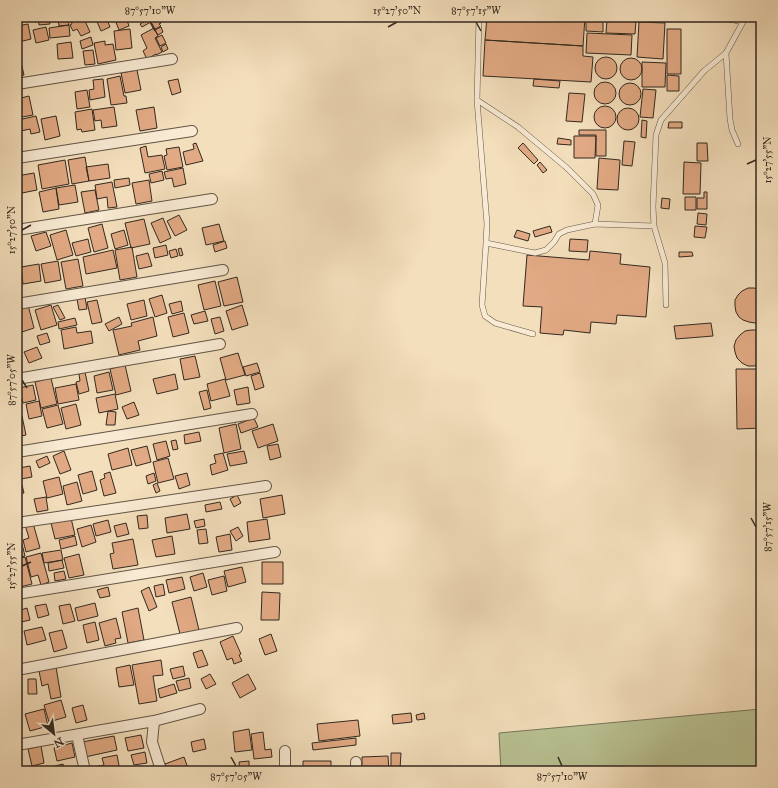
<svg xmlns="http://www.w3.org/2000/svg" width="778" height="788" viewBox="0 0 778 788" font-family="'IM FELL Great Primer',serif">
<rect width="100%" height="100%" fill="#f4dfbc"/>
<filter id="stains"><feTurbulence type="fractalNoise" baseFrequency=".005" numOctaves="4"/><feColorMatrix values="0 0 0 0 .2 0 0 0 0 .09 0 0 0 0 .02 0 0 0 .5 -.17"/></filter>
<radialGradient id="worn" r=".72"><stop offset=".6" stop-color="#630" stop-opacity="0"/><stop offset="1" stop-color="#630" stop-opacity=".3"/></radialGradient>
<path fill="#b9c293" stroke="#76765a" d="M761 709V771H501L499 733Z"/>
<path fill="#e2aa84" stroke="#322920" d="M38 17H49L50 24 39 25Z
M58 17H68L69 25 59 26Z
M69 17H87L88 20 85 21 90 32 81 36 77 29 73 31 70 25 72 24Z
M95 17H106L110 27 101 31Z
M126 17 129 26 119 30 115 20Z
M152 17H155L156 19 142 27 140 24Z
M487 17H585L583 46 485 40Z
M586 17H603V32L586 31Z
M159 18 161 23 159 24 161 26 155 29 151 22Z
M607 20 636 21 635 34 606 33Z
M639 22 665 23 663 59 637 57Z
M28 24 31 39 19 42 17 35V26Z
M69 25 70 36 50 38 49 28Z
M46 27 49 40 36 43 33 30Z
M161 27 163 32 158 35 155 30Z
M154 28 158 36 155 38 162 52 156 55V54L147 59 143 51 147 48 141 35Z
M130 29 132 48 116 50 114 31Z
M667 29H681V74H667Z
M587 33 632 35 631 55 586 53Z
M162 35 166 43 160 46 156 38Z
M91 37 93 45 82 49 80 41Z
M485 40 583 46V56L593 57 591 82 483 76Z
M105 41V45L113 44 116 60 98 64 94 43Z
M71 42 73 58 58 59 57 44Z
M166 44 168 49 163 52 161 47Z
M17 49H18L24 75 17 77Z
M93 50 95 64 85 65 83 51Z
M595 68a11 11 0 1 1 22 0a11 11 0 1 1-22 0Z
M620 69a11 11 0 1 1 22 0a11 11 0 1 1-22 0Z
M642 62 666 63 665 87H642Z
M137 70 141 90 125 93 121 73Z
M667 75 679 76V91H667Z
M120 76 124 96H126L127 103 111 105 107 79Z
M103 79 105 97 90 100 89 90 94 89 93 80Z
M178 79 181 92 172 95 168 81Z
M534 79 560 81 559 88 533 86Z
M594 93a11 11 0 1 1 22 0a11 11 0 1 1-22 0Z
M619 94a11 11 0 1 1 22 0a11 11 0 1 1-22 0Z
M643 89 656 90 653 118 640 117Z
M87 90 90 107 77 109 75 92Z
M569 93 585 94 582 122 566 121Z
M29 96 33 115 17 118V99Z
M594 117a11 11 0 1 1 22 0a11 11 0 1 1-22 0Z
M114 107 117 126 102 128 101 120 95 121 93 110Z
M154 107 157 128 140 131 136 110Z
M617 119a11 11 0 1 1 22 0a11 11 0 1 1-22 0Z
M92 109 95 130 82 132 81 129 77 130 75 112Z
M36 116 40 132 31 134 30 129 21 131 18 120Z
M56 116 60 136 45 140 41 119Z
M642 120 647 121 646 138 641 137Z
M669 122H682V128H668Z
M579 130H606V156H596V135H579Z
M574 136H596L595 158H574Z
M558 138 571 140V145L557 144Z
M624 141 635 142 632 166 622 165Z
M196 143 203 161 186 165 183 152 194 149 193 144Z
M523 143 538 160 534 164 518 148Z
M697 143H707L708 161H697Z
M146 146 148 157 162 155 165 169 145 173 140 148Z
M179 147 183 167 167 170 164 156 167 155 166 149Z
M85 157 89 181 72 184 68 160Z
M599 158 620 160 618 190 597 189Z
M65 160 69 184 42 189 38 165Z
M540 162 547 170 543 173 537 165Z
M684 162 701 163 700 194H683Z
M108 164 110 178 89 181 86 167Z
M183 168 186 184 174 187 172 178 166 179 164 172Z
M162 171 164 180 151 183 149 174Z
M34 173 37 190 17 194V176Z
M129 178 130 185 115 188 114 180Z
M149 180 152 201 136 204 132 183Z
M112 182 117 207 108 208 107 197 97 199 95 185Z
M75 185 78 202 59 205 56 188Z
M56 188 59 209 43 212 39 192Z
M95 190 99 210 85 213 81 192Z
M704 192H707V209H697V198H704Z
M685 197H696V210H685Z
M662 198 670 199 669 209 661 208Z
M698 213 707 214 706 225 697 224Z
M179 215 187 230 175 236 167 221Z
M163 218 171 238 160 243 151 223Z
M144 219 150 244 131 248 125 223Z
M102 224 108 248 94 252 88 228Z
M219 224 224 241 206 245 202 228Z
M550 226 552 232 535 237 533 231Z
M695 226 707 227 705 238 694 237Z
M66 230 73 255 57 260 50 235Z
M124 230 128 245 115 249 111 234Z
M517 230 530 234 528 241 514 237Z
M46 232 51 246 36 251 31 236Z
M88 239 91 252 76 256 72 243Z
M570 239 588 240 587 252 569 251Z
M225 241 227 248 215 252 213 245Z
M166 245 168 255 155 258 153 248Z
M132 247 137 277 120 280 115 250Z
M181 248 183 255 180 256 178 249Z
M176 249 178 256 171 258 169 251Z
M113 250 117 268 86 274 83 257Z
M590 251 621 254 620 264 650 267 646 317 617 315 616 324 591 322 590 333 564 330 563 335 540 333 542 307 523 306 527 255 589 260Z
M679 252H692L693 256 679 257Z
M148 253 152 266 139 269 136 256Z
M78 259 83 286 66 289 61 262Z
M58 261 61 280 45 283 41 264Z
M39 264 41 281 23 284 21 267Z
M17 267H19L20 275 17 276Z
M237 277 243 302 224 306 218 282Z
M215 281 221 306 204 310 198 285Z
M748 288H754L761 290V320L755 323 749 322 743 320 739 317 736 312 735 306V300L738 295 742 291Z
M162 295 167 313 155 317 149 299Z
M85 297 87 309 79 310 77 299Z
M97 300 102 322 92 324 87 302Z
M144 300 147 316 131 320 127 304Z
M181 301 183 311 172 314 169 304Z
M28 305 34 328 19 333 17 326V308Z
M51 305 57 325 41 330 35 310Z
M58 305 65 318 60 320 53 307Z
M242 305 248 325 232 330 226 311Z
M205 311 208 321 194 324 191 315Z
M184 313 189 333 173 337 168 317Z
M119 317 122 324 109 331 105 324Z
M153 317 157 336 138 341 140 350 119 355 113 330 132 326 131 323Z
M220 317 224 331 215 334 211 319Z
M75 318 77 325 59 329 58 322Z
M711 323 713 336 676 339 674 326Z
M76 327 77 333 91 331 93 343 64 349 61 330Z
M751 330H758L761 332V364L754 366H748L742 363 737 358 735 352 734 346 736 340 740 335 745 331Z
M47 333 50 342 40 345 37 336Z
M37 347 42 358 29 363 24 352Z
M238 353 245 375 226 380 220 358Z
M195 356 200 377 184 380 180 359Z
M257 363 260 372 246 376 243 367Z
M125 365 131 391 116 395 110 369Z
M736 369H761V428L737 429Z
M85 372 89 391 79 394 76 382 80 381 79 374Z
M109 372 113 390 97 393 94 376Z
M260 373 264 387 255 390 251 376Z
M175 374 178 389 157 394 153 379Z
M51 378 57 404 41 408 35 382Z
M225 379 230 396 211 401 207 384Z
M76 384 79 400 58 404 55 388Z
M33 385 36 400 23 403 19 388Z
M248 387 250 403 237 405 234 390Z
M207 390 211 408 204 410 199 392Z
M115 394 118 409 99 413 96 398Z
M17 395 20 408 17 409Z
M39 401 42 416 29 419 26 404Z
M134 402 139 415 127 419 122 407Z
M76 404 81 425 66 429 61 408Z
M58 405 63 424 47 428 42 409Z
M108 411 116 412 115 425H106Z
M22 416 26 435 17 437V417Z
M254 418 258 427 241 433 238 424Z
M236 424 241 449 224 453 219 428Z
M273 424 278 441 258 448 252 431Z
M199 432 201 441 185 444 184 435Z
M176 440 178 449 173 450 171 441Z
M166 441 170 456 157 460 153 444Z
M278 444 281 457 270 460 267 446Z
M147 446 151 462 136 466 131 450Z
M128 448 132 465 112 470 108 454Z
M64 451 71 470 60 474 53 456Z
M244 451 247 463 230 466 227 454Z
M223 453 228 470 212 475 210 465 216 463 214 455Z
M47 456 50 463 39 468 36 461Z
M168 458 174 479 158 483 153 462Z
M30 466 32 477 21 479 19 468Z
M92 471 97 490 83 494 78 475Z
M110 472 116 493 104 496 100 480 105 478 104 474Z
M154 473 156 481 148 484 146 476Z
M187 473 190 485 179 489 175 476Z
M59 477 63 494 47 498 43 481Z
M77 482 82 501 67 505 63 486Z
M157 483 160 491 156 493 153 485Z
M22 485 24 493 17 494V486Z
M237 495 241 503 234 507 230 499Z
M282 495 285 514 263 518 260 499Z
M46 497 48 510 37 512 34 499Z
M220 502 222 509 206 512 205 505Z
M187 514 190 529 167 533 165 518Z
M147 515 148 528 139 529 137 516Z
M71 518 75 535 55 539 51 523Z
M204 519 205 526 196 528 194 521Z
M267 519 270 539 249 542 247 522Z
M108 520 111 532 96 536 93 524Z
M33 523 40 548 26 552 23 540 29 538 25 525Z
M126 523 129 534 117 537 114 526Z
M91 525 96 542 82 547 77 529Z
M238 527 243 536 236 541 230 531Z
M206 529 208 543 199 544 197 530Z
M230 534 232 550 219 552 216 537Z
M75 536 77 545 61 549 59 540Z
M172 536 175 554 156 557 152 540Z
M133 539 138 565 113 569 110 554 114 553 112 543Z
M22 544 25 556 17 558V545Z
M61 550 63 560 44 563 42 553Z
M41 553 49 582 41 585 38 575 31 577 26 557Z
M79 554 84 575 69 578 64 558Z
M25 557 32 584 20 587 17 576V559Z
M62 560 64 568 49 571 48 563Z
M262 562H283V584H262Z
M242 567 246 582 228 587 224 571Z
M64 571 66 579 55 581 54 573Z
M203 573 207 587 194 591 190 577Z
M224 576 227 591 212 595 208 580Z
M182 577 185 589 169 593 166 580Z
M163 584 165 595 156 597 154 586Z
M108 587 110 596 100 598 97 590Z
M149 587 157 607 149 611 141 591Z
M262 592 280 593 279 620H261Z
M191 597 199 630 180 634 172 602Z
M95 603 98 616 78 621 75 608Z
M46 604 49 615 38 618 35 606Z
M70 604 75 621 63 624 59 606Z
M27 608 30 620 21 622 18 611Z
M138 608 144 640 128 643 122 612Z
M116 618 121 638 115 639 116 643 105 646 99 623Z
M95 622 99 640 87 643 83 625Z
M42 627 46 640 27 645 24 631Z
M62 630 67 648 54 652 49 633Z
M271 634 277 651 265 655 259 639Z
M233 636 241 654 239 655 242 661 234 664 232 658 227 660 220 642Z
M202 650 208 665 198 668 193 653Z
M161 660 163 675 153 676 157 701 139 704 132 665Z
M130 665 134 685 119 687 116 668Z
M183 666 185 676 173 679 170 669Z
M56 667 61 697 51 699 48 684 42 686 39 671Z
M210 674 216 684 206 689 201 679Z
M248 674 256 689 240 698 232 683Z
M189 678 191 688 179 691 176 681Z
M28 679H36L37 694H28Z
M174 684 177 693 160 698 158 689Z
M61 700 66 717 49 722 44 705Z
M83 705 87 720 76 723 72 708Z
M44 709 48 726 30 731 25 714Z
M411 713 412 722 393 724 392 715Z
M424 713 425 719 417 720 416 715Z
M358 720 360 736 319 741 317 724Z
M249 729 252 750 235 752 233 732Z
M263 732 265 750 271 749 272 757 254 759 251 734Z
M141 735 144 748 128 751 125 738Z
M114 736 117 750 85 757 82 742Z
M356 738V745L313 750 312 743Z
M204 739 206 749 193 752 191 742Z
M72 743 75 757 57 761 54 748Z
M41 746 44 763 32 766 28 749Z
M145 752 147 763 134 765 131 755Z
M391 753H401L400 769H395V771H391Z
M117 755 120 771H90L89 768 104 765 102 758Z
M388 756 389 771H362V757Z
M184 757 189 771H168L165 764Z
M249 761V771H240L239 762Z
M303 761H331V771H303Z
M63 764 65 771H52L51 767Z
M48 766 49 771H25Z
M427 769V771H404Z"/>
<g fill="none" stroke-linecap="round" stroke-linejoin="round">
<defs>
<path id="lane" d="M479 17 477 100 487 224 486 243 535 253 546 250 554 242 559 234 567 230 595 224
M720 17 743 22
M726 53 730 119 732 130 738 144
M477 100 518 127 567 168 593 194 598 205 595 224 654 226
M486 243 482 305 485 316 495 323 533 334
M666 305 665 263 654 226 653 207 656 135 661 120 704 71 726 53 743 22 744 17"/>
<path id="street" d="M17 84 172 59
M17 158 192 131
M17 230 212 199
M17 304 223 270
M17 379 220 344
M17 452 252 414
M17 523 266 486
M17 594 275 552
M17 670 237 628
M154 721 152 742 161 770
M77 735 85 771
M17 745 154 721 200 709
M356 762V771
M285 771V751"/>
</defs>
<use href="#lane" stroke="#625647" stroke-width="6"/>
<use href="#street" stroke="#625647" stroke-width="12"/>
<use href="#lane" stroke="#f8ead3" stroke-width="5"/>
<use href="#street" stroke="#f8ead3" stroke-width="10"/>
</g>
<path fill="none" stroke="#322920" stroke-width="1.5" d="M150 22 155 31M476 22 481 31M388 27 397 22M747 164 756 160M22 230 31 225M22 380 27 388M751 518 756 527M22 566 31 562M231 757 236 766M558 757 562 766"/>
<rect width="778" height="788" fill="none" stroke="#f4dfbc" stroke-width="44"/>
<g transform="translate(54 734) rotate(151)" stroke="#f8ead3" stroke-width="3" paint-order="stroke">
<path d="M0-3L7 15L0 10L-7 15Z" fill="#322920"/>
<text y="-6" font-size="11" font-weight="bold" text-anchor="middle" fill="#322920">N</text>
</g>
<rect x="22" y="22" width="734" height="744" fill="none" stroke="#322920" stroke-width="1.5"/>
<g font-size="10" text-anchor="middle" fill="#322920">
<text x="150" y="14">87°57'10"W</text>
<text x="397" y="14">15°27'50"N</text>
<text x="476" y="14">87°57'15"W</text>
<text transform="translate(767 160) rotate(-90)" y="4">15°27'55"N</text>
<text transform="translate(11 230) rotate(-90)" y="4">15°27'50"N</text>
<text transform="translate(11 380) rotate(-90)" y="4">87°57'05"W</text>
<text transform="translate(767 527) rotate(-90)" y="4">87°57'15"W</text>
<text transform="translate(11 566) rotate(-90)" y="4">15°27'55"N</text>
<text x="236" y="780">87°57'05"W</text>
<text x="562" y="780">87°57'10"W</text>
</g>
<rect width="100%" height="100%" filter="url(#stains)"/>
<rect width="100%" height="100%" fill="url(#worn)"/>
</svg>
